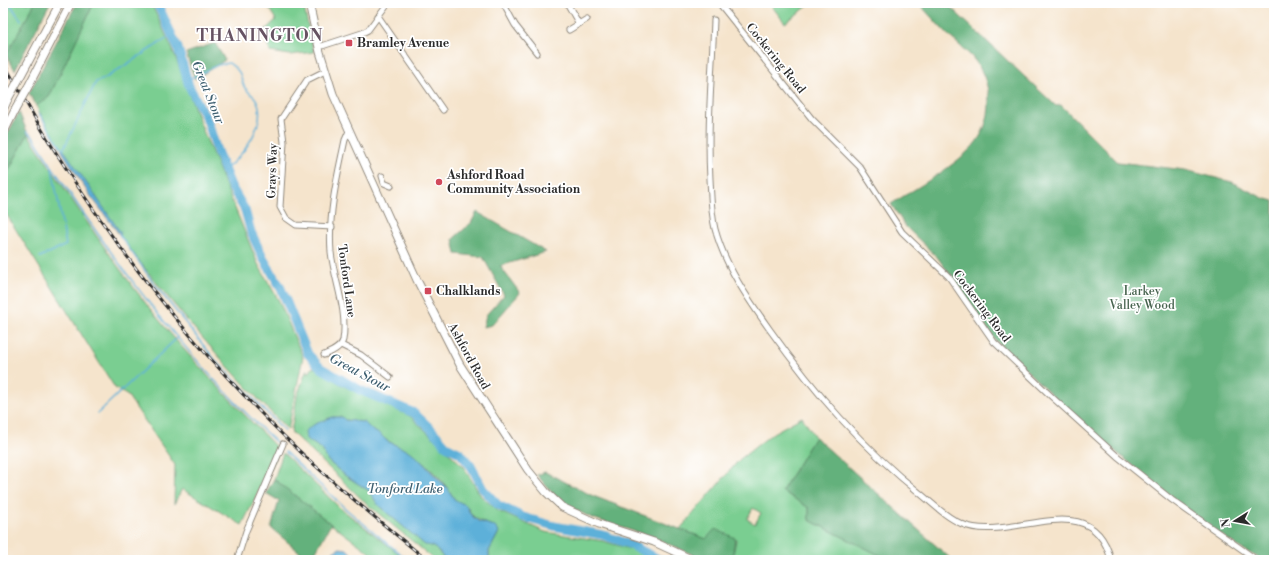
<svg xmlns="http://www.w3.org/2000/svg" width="1277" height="563" viewBox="0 0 1277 563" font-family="'Libre Bodoni',serif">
<rect width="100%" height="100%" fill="#fff"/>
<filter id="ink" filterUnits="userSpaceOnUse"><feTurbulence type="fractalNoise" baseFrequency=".025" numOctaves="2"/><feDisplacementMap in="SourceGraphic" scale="8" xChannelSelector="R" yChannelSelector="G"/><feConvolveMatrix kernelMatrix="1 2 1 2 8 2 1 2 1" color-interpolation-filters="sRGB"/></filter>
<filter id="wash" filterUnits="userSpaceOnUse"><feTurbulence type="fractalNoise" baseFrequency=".012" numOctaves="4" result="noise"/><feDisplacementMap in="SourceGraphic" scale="16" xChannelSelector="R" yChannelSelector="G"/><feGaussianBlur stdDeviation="0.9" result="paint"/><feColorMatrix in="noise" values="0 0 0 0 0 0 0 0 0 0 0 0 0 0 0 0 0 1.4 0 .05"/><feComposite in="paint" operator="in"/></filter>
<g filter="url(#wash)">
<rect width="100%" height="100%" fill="#f5e4cc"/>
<path fill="#7ace91" stroke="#527c5e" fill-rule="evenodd" d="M3 3H35L6 55 3 49Z
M94 3H151L172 48 202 128 258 264 279 301 303 357 288 430C192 332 103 226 36 106L49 97Z
M266 3H303L314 52 290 55 270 52 265 30 276 20Z
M771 3H812L785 23 770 4Z
M28 134C67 192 104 250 147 305 188 357 233 403 279 450L242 525 182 489 174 504 175 465 128 396 115 388 3 209V181Z
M313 367 344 386 410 416 463 466 481 496 498 511 545 532 603 541 630 549 656 560H489V551L499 532C492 524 481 523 473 516 470 514 470 511 468 508 465 505 459 503 456 500 453 498 451 493 449 490 441 479 429 467 418 459 400 446 377 438 364 422L345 420 342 417H332L306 431 315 444 322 449 328 461 346 476 368 490 379 506 425 544C435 545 439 552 445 560H435L368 505 291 432 297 396 307 369 309 373Z
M802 417 815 437 782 491 809 508V520L890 560H737L733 554 736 540 735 538 706 539 680 529 739 460 773 433ZM753 508 761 513 755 524 747 519Z
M283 453 340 508 407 560H380L331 524 274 479Z"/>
<path fill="#63b17b" stroke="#476e53" d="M35 3H50L15 70 6 55Z
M77 3H94L49 97 36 106 29 93Z
M918 3H946L1056 106 1061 105 1118 162 1185 170 1232 182 1263 198 1274 201V560H1263L1240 548 1204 523 1116 452 1054 397 995 340 938 258 906 227 891 204C916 188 953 168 973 146 995 121 994 82 972 57 965 50 957 43 949 36 939 26 929 14 918 3Z
M215 43 225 60 195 79 186 53Z
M19 112 28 134 3 181V143Z
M477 212 546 252 500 266 520 293 492 325 483 327 486 315 504 295 483 257 456 254 453 239 471 223Z
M815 437 952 560H889L809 520V508L782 491Z
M545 472 593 496 706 539 715 529 735 538 733 554 737 560H705L655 538 592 518 564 504 554 495 537 475Z
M274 479 331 524 311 560H299L303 555 271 528 279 501 266 493Z"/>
<path fill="#5db0d9" stroke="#446e82" d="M61 150H64L121 233 120 235 87 191Z
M332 417H342L345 420 364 422 373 431 380 434 387 441 411 452 416 456 448 489 455 500 466 505 471 515 478 521 494 526 499 532 489 551V560H445C439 552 435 545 425 545L379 506 368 490 346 476 328 461 322 449 306 439 305 431 315 424Z
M340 548 347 549 355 557 370 560H324L327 555Z"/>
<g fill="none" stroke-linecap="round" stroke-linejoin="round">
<path stroke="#5db0d9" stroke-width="1.5" d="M11 3 12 7 21 20
M3 54 4 56
M187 80 218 65 229 63C233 66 238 69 240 74 242 79 242 83 245 88 248 92 253 95 256 99 269 122 242 158 224 170
M38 112 63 150 96 82 104 79 172 35
M27 131 33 137C103 247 181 354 277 443
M119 234 155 285 216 361 285 431
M40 257 66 245 52 168
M98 413 177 338
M285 452 347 510 408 560"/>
<path stroke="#5db0d9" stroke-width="9" d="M157 3 178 48 189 86 208 122 217 151 231 186 245 210 251 232 263 258 280 286 308 354 321 368 360 390 414 413 431 429 446 446 460 453 471 466 483 489 498 505 523 517 554 526 603 535 629 544 660 560"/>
</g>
</g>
<g filter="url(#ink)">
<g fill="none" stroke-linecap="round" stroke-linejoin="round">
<defs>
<path id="minor" d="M503 3 515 25 537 53
M567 3 579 24
M719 3 812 119 860 167 902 232 949 277 994 342 1053 398 1117 456 1172 500 1257 560
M378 16 443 110
M714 20C712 73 707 126 710 179 711 195 711 213 715 229 725 266 748 299 770 330 815 393 861 446 922 495 934 505 947 518 962 524 1009 545 1092 483 1111 560
M569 30 587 19
M319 47 362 33 368 30 388 3
M325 71 307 80 281 119 284 142 280 207 286 218 296 225 332 227
M382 176 384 183 391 186
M341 345 361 355 390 377
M324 355C331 352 341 348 343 340 348 311 334 280 331 252 328 215 337 177 345 140L349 131
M237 560 246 531 283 444"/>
<path id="highway" d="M309 3 320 52 333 94 417 280 460 365 528 470 546 492 562 507 599 524 654 542 693 560
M19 79 60 3
M28 87 71 3
M3 110 8 99
M3 134 15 110"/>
</defs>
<use href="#minor" stroke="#90887c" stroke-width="7"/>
<use href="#highway" stroke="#90887c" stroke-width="9"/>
<use href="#minor" stroke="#fff" stroke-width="5"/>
<use href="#highway" stroke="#fff" stroke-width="7"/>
<defs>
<path id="rail" d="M3 62C22 95 40 128 60 159 124 260 201 355 287 439 331 482 379 521 427 560"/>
</defs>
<use href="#rail" stroke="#2b2b2b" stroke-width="3"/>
<use href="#rail" stroke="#fff" stroke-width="1.5" stroke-dasharray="4.5" stroke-linecap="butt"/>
<defs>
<path id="highway-bridge" d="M8 99 19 79
M15 110 28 87"/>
</defs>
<use href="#highway-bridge" stroke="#90887c" stroke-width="9" stroke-linecap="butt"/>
<use href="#highway-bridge" stroke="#fff" stroke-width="7"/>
</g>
</g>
<g fill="#d1495b" stroke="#fff" stroke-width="1.5">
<rect x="345" y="39" width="8" height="8" rx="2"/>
<circle cx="439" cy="182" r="4"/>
<rect x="424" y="287" width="8" height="8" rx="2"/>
</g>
<g text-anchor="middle" stroke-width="3.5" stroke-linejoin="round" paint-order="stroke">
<g font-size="12" font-weight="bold" fill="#2b2b2b" stroke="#fff" text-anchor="start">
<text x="357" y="47">Bramley Avenue</text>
<text x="447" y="179">Ashford Road<tspan x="447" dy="14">Community Association</tspan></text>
<text x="436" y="295">Chalklands</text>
</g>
<g font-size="12" fill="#2b2b2b" stroke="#fff">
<text transform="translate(776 58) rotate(51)" y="4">Cockering Road</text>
<text transform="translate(272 171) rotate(-88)" y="4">Grays Way</text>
<text transform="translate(347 281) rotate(82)" y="4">Tonford Lane</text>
<text transform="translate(982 306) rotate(53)" y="4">Cockering Road</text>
<text transform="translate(469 356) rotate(61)" y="4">Ashford Road</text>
</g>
<g font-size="12" fill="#47644f" stroke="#fff">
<text x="1142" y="295">Larkey<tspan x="1142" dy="14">Valley Wood</tspan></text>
</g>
<g font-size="13" font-style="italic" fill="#3f6071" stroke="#fff">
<text transform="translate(209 92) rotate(68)" y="5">Great Stour</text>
<text transform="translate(360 372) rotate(28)" y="5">Great Stour</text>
<text x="405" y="493">Tonford Lake</text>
</g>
<g font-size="16" font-weight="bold" letter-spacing="1" fill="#665262" stroke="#fff">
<text x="260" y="41">THANINGTON</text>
</g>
</g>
<rect width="1277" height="563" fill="none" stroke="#fff" stroke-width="16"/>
<g transform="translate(1235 521) rotate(259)" stroke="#ffffff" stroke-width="3" paint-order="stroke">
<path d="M0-3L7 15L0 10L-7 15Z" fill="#2b2b2b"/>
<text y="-6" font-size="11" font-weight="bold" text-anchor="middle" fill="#2b2b2b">N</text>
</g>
</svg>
